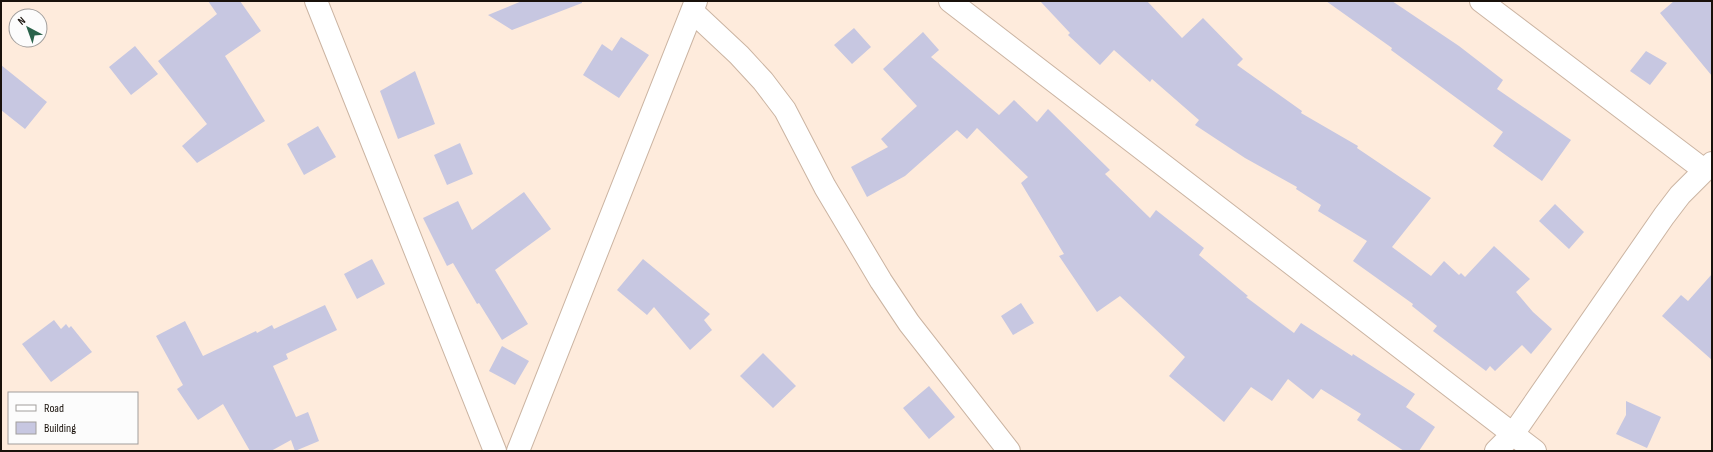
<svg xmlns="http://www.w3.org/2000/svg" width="1713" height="452" viewBox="0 0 1713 452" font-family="'Sofia Sans Condensed',sans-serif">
<rect width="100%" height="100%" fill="#feebdc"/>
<path fill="#c7c7e1" d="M208 1H240L261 31 225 56 265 121 197 163 182 146 207 124 158 61 217 14Z
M522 1H582V3L512 30 488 15Z
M1040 1H1147L1182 38 1203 18 1243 59 1237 65 1302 111 1301 113 1358 146 1357 148 1431 198 1392 247 1431 276 1444 261 1459 275 1461 273 1465 277 1494 246 1530 279 1516 292 1533 312 1552 329 1531 354 1522 345 1495 371 1490 366 1486 371 1433 331 1437 326 1412 306 1413 304 1353 261 1367 241 1318 211 1321 205 1296 189 1297 187 1245 158 1195 125 1199 120 1152 79 1150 82 1114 50 1100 65 1068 35 1070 33Z
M1326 1H1392L1459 46 1503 80 1497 89 1571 140 1542 181 1493 146 1503 132 1391 50 1392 48Z
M1674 1H1712V76L1660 13Z
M854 28 871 47 852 64 834 45Z
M923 32 939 50 931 57 999 115 1014 100 1037 122 1048 109 1110 170 1105 174 1150 218 1156 210 1204 248 1199 255 1248 296 1246 297 1294 333 1301 323 1352 356 1353 354 1415 394 1406 407 1435 427 1419 451H1404L1357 420 1361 414 1321 389 1313 399 1288 379 1272 401 1251 387 1224 422 1169 376 1185 357 1120 296 1097 312 1059 256 1064 254 1021 183 1028 177 977 128 967 139 957 130 905 176 867 197 851 167 888 147 881 139 917 106 883 69Z
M621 37 649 55 619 98 583 75 602 44 612 51Z
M135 46 158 74 131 95 109 67Z
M1646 51 1667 63 1650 85 1630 71Z
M1 65 47 102 25 129 1 110Z
M415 71 435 124 398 139 380 91Z
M318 126 336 157 304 175 287 144Z
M460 143 473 174 447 185 434 155Z
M524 192 551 229 495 270 528 324 502 340 479 303 477 304 453 263 447 266 423 218 458 201 472 230Z
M1555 204 1584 232 1569 249 1539 221Z
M372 259 385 284 357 299 344 274Z
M643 259 710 314 704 320 712 330 690 350 654 307 647 315 617 290Z
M1712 274V360L1662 316 1681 295 1688 301Z
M1021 303 1034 323 1013 335 1001 316Z
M325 305 337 330 286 354 288 359 273 366 296 417 308 412 319 441 295 451 291 440 271 451H250L223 404 198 420 177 389 183 385 156 336 185 321 203 356 256 331 257 333 272 325 274 329Z
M54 320 61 329 66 324 69 328 71 326 92 352 51 382 22 344Z
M502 346 529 361 515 385 489 371Z
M763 353 796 386 773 408 740 376Z
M929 386 955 417 929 439 903 408Z
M1626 401 1661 417 1647 448 1616 434 1626 415Z"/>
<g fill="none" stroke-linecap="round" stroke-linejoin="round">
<defs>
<path id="minor" d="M316 1 495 451
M950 1 1535 451
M1481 1 1704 170
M692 11 739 55 763 81 785 110 825 187 881 281 909 323 1009 451
M518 451 696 1
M1496 451 1513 434 1664 216 1680 195 1712 163"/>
</defs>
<use href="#minor" stroke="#cbb4a2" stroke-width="24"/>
<use href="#minor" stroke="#fff" stroke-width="22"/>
</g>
<rect width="1713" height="452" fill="none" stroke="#19110b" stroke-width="4"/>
<rect x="8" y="392" width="130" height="52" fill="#fcfcfc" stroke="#a19e9c"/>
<rect x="16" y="405" width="20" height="6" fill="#ffffff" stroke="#a19e9c"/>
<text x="44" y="412" font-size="12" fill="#19110b">Road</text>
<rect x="16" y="422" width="20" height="12" fill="#c7c7e1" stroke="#a19e9c"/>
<text x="44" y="432" font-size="12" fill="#19110b">Building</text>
<g transform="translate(28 28) rotate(319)"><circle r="19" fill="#fcfcfc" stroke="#a19e9c"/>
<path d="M0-3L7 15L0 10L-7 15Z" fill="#29624a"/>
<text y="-6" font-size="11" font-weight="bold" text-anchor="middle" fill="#19110b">N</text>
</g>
</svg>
